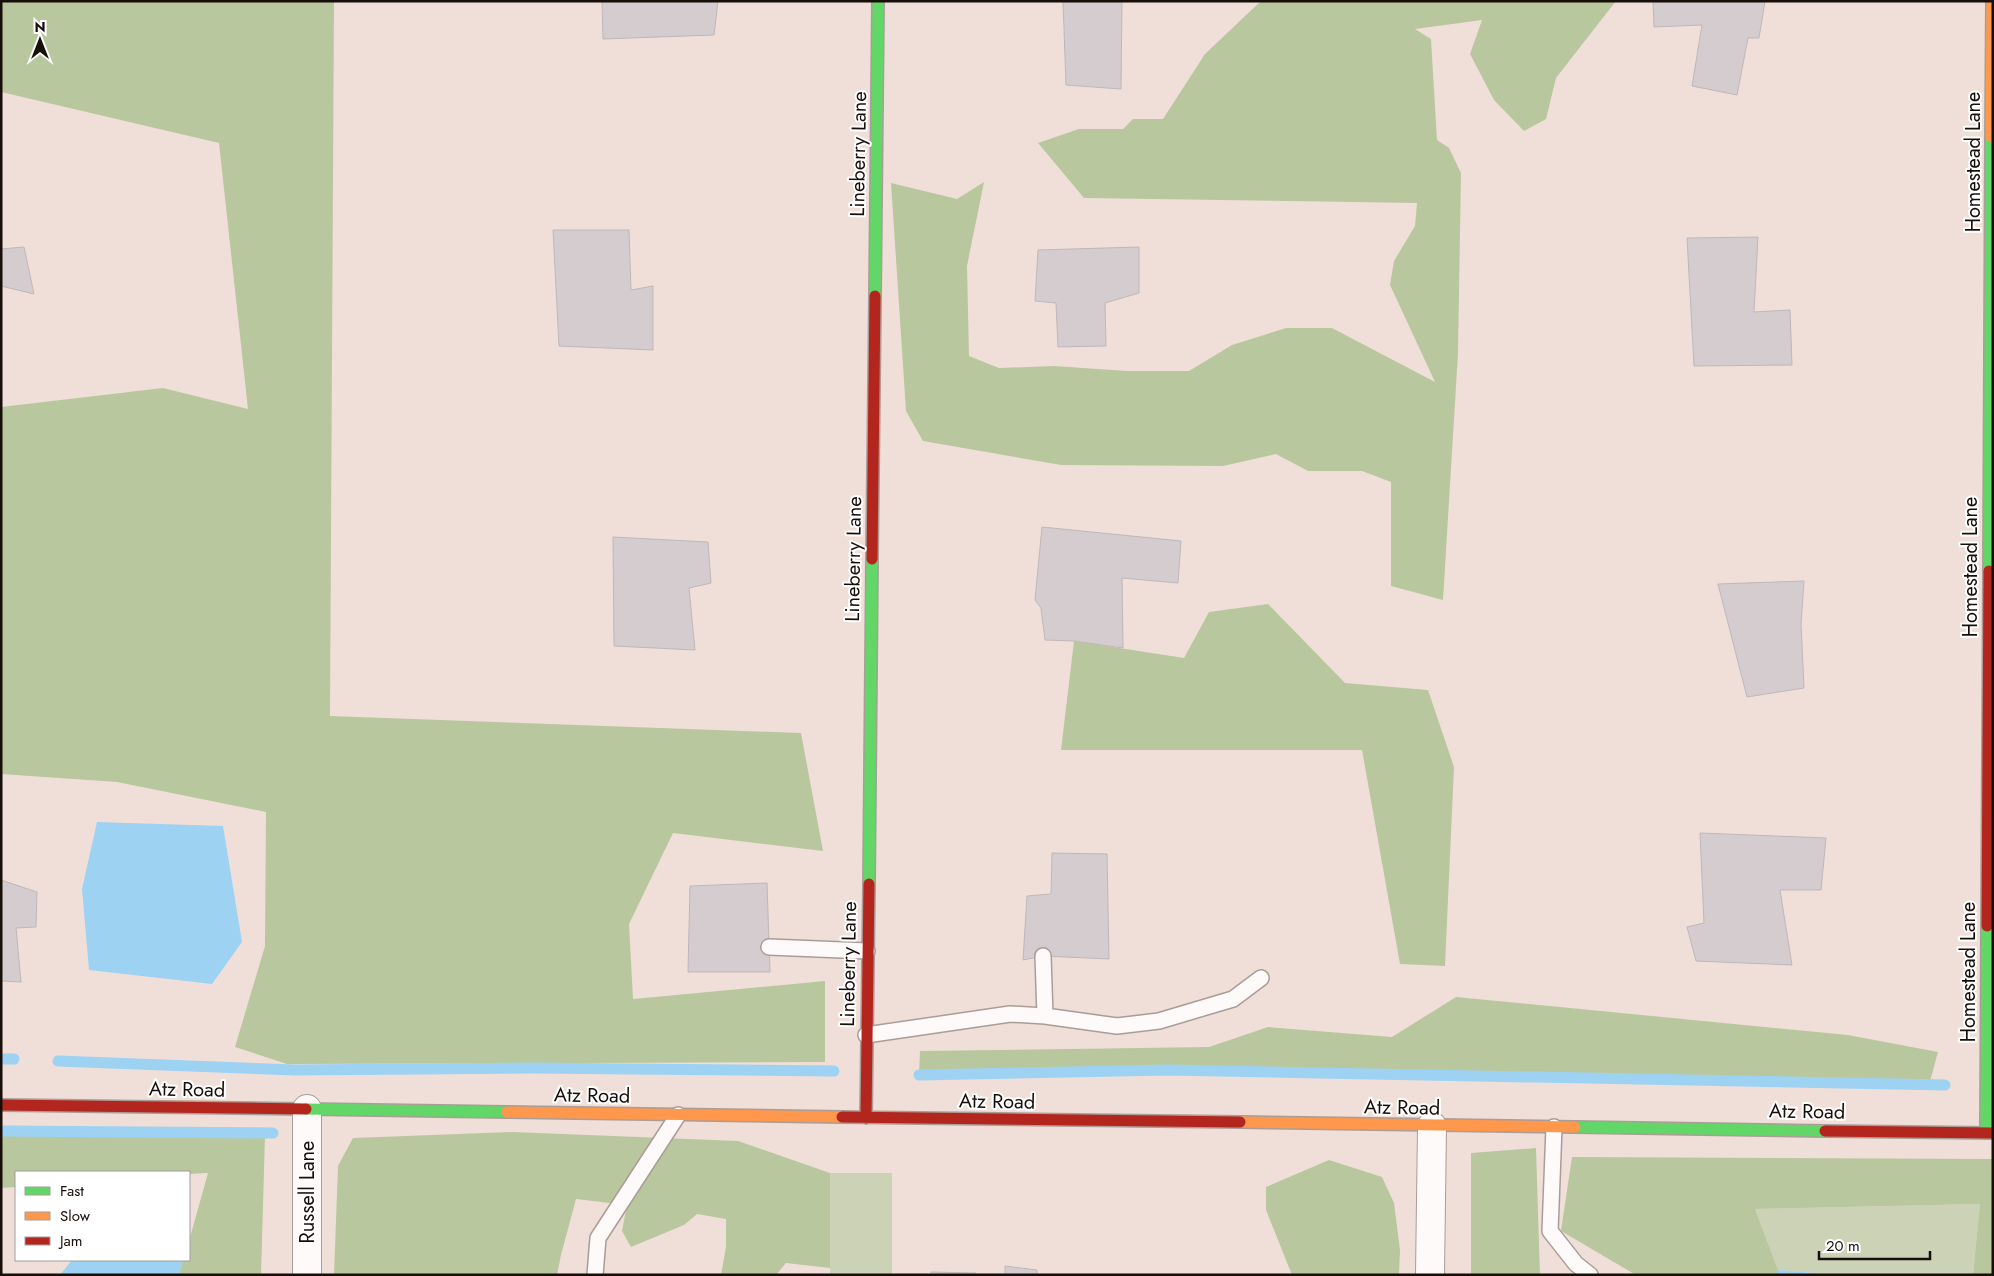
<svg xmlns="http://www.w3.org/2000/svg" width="1994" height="1276" viewBox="0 0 1994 1276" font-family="Jost,sans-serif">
<rect width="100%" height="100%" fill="#f0dfd8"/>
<path fill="#cbd2b6" d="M830 1173H892V1275H830Z
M1980 1204 1973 1275H1839L1778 1270 1755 1209Z"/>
<path fill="#b9c79e" d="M1 1H334L330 716 801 733 823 851 673 833 629 924 633 999 825 981V1062L287 1064 235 1047 265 946 266 812 117 782 1 774V407L163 388 248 409 219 143 1 92Z
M1261 1H1616L1556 78 1546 119 1524 131 1494 100 1470 54 1482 20 1415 29 1431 39 1437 140 1449 148 1461 173 1458 353 1443 600 1391 586V482L1362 471H1308L1276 454 1223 466 1061 465 923 441 906 411 891 183 957 199 984 182 967 266 969 356 999 368 1054 366 1127 371H1189L1232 345 1286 328H1332L1435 382 1390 285 1394 261 1415 226 1417 203 1084 198 1038 143 1079 129H1123L1133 119H1163L1205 54Z
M1268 604 1345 683 1428 690 1454 767 1445 966 1400 964 1362 750H1061L1074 641 1184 658 1209 612Z
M1456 997 1848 1035 1938 1052 1929 1085 1168 1070 919 1075 920 1051 1209 1047 1268 1027 1392 1037Z
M513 1132 738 1141 830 1173V1268L786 1263 776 1275H721L726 1247V1219L697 1214 684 1225 631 1247 622 1231 627 1205 576 1199 561 1255 557 1275H334L338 1166 353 1138Z
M1 1136H265L261 1275H179L183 1260H189V1241L208 1173 189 1174V1172H16V1187L1 1188Z
M1536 1148 1540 1275H1471V1153Z
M1572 1157 1993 1159V1275H1973L1980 1204 1755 1209 1778 1270V1275H1636L1561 1231Z
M1329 1160 1382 1177 1394 1203 1400 1250 1399 1275H1292L1266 1210V1187Z"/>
<path fill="#9dd2f2" d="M97 822 223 826 242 942 212 984 89 970 82 889Z
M72 1260H183L179 1275H60Z
M1778 1270 1839 1275H1778Z"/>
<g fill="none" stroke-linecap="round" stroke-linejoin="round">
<path stroke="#9dd2f2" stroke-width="11" d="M1 1059H14
M58 1061 295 1070 529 1068 834 1071
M919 1075 1168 1070 1945 1085
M1 1131 273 1133"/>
</g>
<path fill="#d4cccf" stroke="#bfb7b9" d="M602 1H718L714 35 603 39Z
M1063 1H1122L1121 89 1066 85Z
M1653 1H1765L1759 38H1748L1737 95 1692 86 1702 25 1654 27Z
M553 230H629L631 290 653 286V350L559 346Z
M1758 237 1754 312 1790 310 1792 365 1694 366 1687 238Z
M24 247 34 294 1 286V249Z
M1139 247V293L1105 303 1106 346 1058 347 1056 303 1035 301 1038 250Z
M1042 527 1181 541 1178 583 1122 578 1123 648 1074 641 1045 640 1041 608 1035 600Z
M613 537 708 542 711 583 689 588 695 650 614 646Z
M1804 581 1801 624 1804 688 1747 697 1718 584Z
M1700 833 1826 838 1821 890H1780L1792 965 1696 961 1687 927 1704 923Z
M1052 853 1107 854 1109 959 1043 956 1023 960 1027 896 1051 894Z
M1 880 37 892 36 927 16 928 21 982 1 981Z
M767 883 770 972H688L690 886Z
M1005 1266 1037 1270V1275H1005Z
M931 1272 976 1273V1275H931Z"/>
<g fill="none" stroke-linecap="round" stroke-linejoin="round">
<defs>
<path id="lane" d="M769 947 867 951
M1043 956 1045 1016
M866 1035 1010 1014 1045 1016 1117 1026 1159 1021 1233 999 1261 978
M1554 1127 1550 1231 1576 1264 1590 1275
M595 1275 598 1238 678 1115"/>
<path id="street" d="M307 1109V1275
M1430 1275 1432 1126"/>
<path id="fast" d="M875 296 878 1
M1989 571 1991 137
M869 884 872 559
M306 1109 507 1112
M1575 1127 1825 1131
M1986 1133 1987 926"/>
<path id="slow" d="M1991 137 1992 1
M507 1112 842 1117
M1240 1122 1575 1127"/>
<path id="jam" d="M872 559 875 296
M1987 926 1989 571
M1 1105 306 1109
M842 1117 1240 1122
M866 1118 869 884
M1825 1131 1993 1133"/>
</defs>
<use href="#lane" stroke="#aa9d98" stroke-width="18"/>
<use href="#street" stroke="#aa9d98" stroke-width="30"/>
<use href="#fast" stroke="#aa9d98" stroke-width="14"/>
<use href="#slow" stroke="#aa9d98" stroke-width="14"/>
<use href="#jam" stroke="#aa9d98" stroke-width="14"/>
<use href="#lane" stroke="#fdfaf9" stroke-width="15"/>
<use href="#street" stroke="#fdfaf9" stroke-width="28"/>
<use href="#fast" stroke="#63d668" stroke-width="11"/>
<use href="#slow" stroke="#ff974d" stroke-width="11"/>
<use href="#jam" stroke="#b3261e" stroke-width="11"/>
</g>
<g text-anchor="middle" stroke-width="4" stroke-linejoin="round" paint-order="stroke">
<g font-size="20" fill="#170d09" stroke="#fff">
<text transform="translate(858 154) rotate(-89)" y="7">Lineberry Lane</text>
<text transform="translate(1973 162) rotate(-90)" y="7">Homestead Lane</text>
<text transform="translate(853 559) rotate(-89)" y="7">Lineberry Lane</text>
<text transform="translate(1970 567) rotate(-90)" y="7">Homestead Lane</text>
<text transform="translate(848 964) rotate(-89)" y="7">Lineberry Lane</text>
<text transform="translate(1968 972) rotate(-90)" y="7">Homestead Lane</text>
<text transform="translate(187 1089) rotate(1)" y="7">Atz Road</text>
<text transform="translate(592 1095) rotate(1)" y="7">Atz Road</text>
<text transform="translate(997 1101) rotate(1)" y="7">Atz Road</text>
<text transform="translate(1402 1107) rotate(1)" y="7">Atz Road</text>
<text transform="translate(1807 1111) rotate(1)" y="7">Atz Road</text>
<text transform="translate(307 1192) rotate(-90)" y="7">Russell Lane</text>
</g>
</g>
<rect width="1994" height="1276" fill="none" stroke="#170d09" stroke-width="5"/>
<rect x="15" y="1171" width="175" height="90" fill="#ffffff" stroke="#a29e9d"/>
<rect x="25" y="1187" width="25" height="8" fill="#63d668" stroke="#a29e9d"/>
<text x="60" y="1196" font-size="15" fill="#170d09">Fast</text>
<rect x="25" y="1212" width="25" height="8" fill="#ff974d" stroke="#a29e9d"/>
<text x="60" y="1221" font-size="15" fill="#170d09">Slow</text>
<rect x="25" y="1237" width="25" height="8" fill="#b3261e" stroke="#a29e9d"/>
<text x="60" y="1246" font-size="15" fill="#170d09">Jam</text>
<g transform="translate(40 40)" stroke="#ffffff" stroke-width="4" paint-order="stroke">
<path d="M0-4L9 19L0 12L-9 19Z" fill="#170d09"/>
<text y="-8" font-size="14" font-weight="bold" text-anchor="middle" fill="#170d09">N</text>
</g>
<path d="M1819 1251v8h111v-8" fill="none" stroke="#170d09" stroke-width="2.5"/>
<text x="1826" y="1251" font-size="15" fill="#170d09" stroke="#ffffff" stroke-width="4" paint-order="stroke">20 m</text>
</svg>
